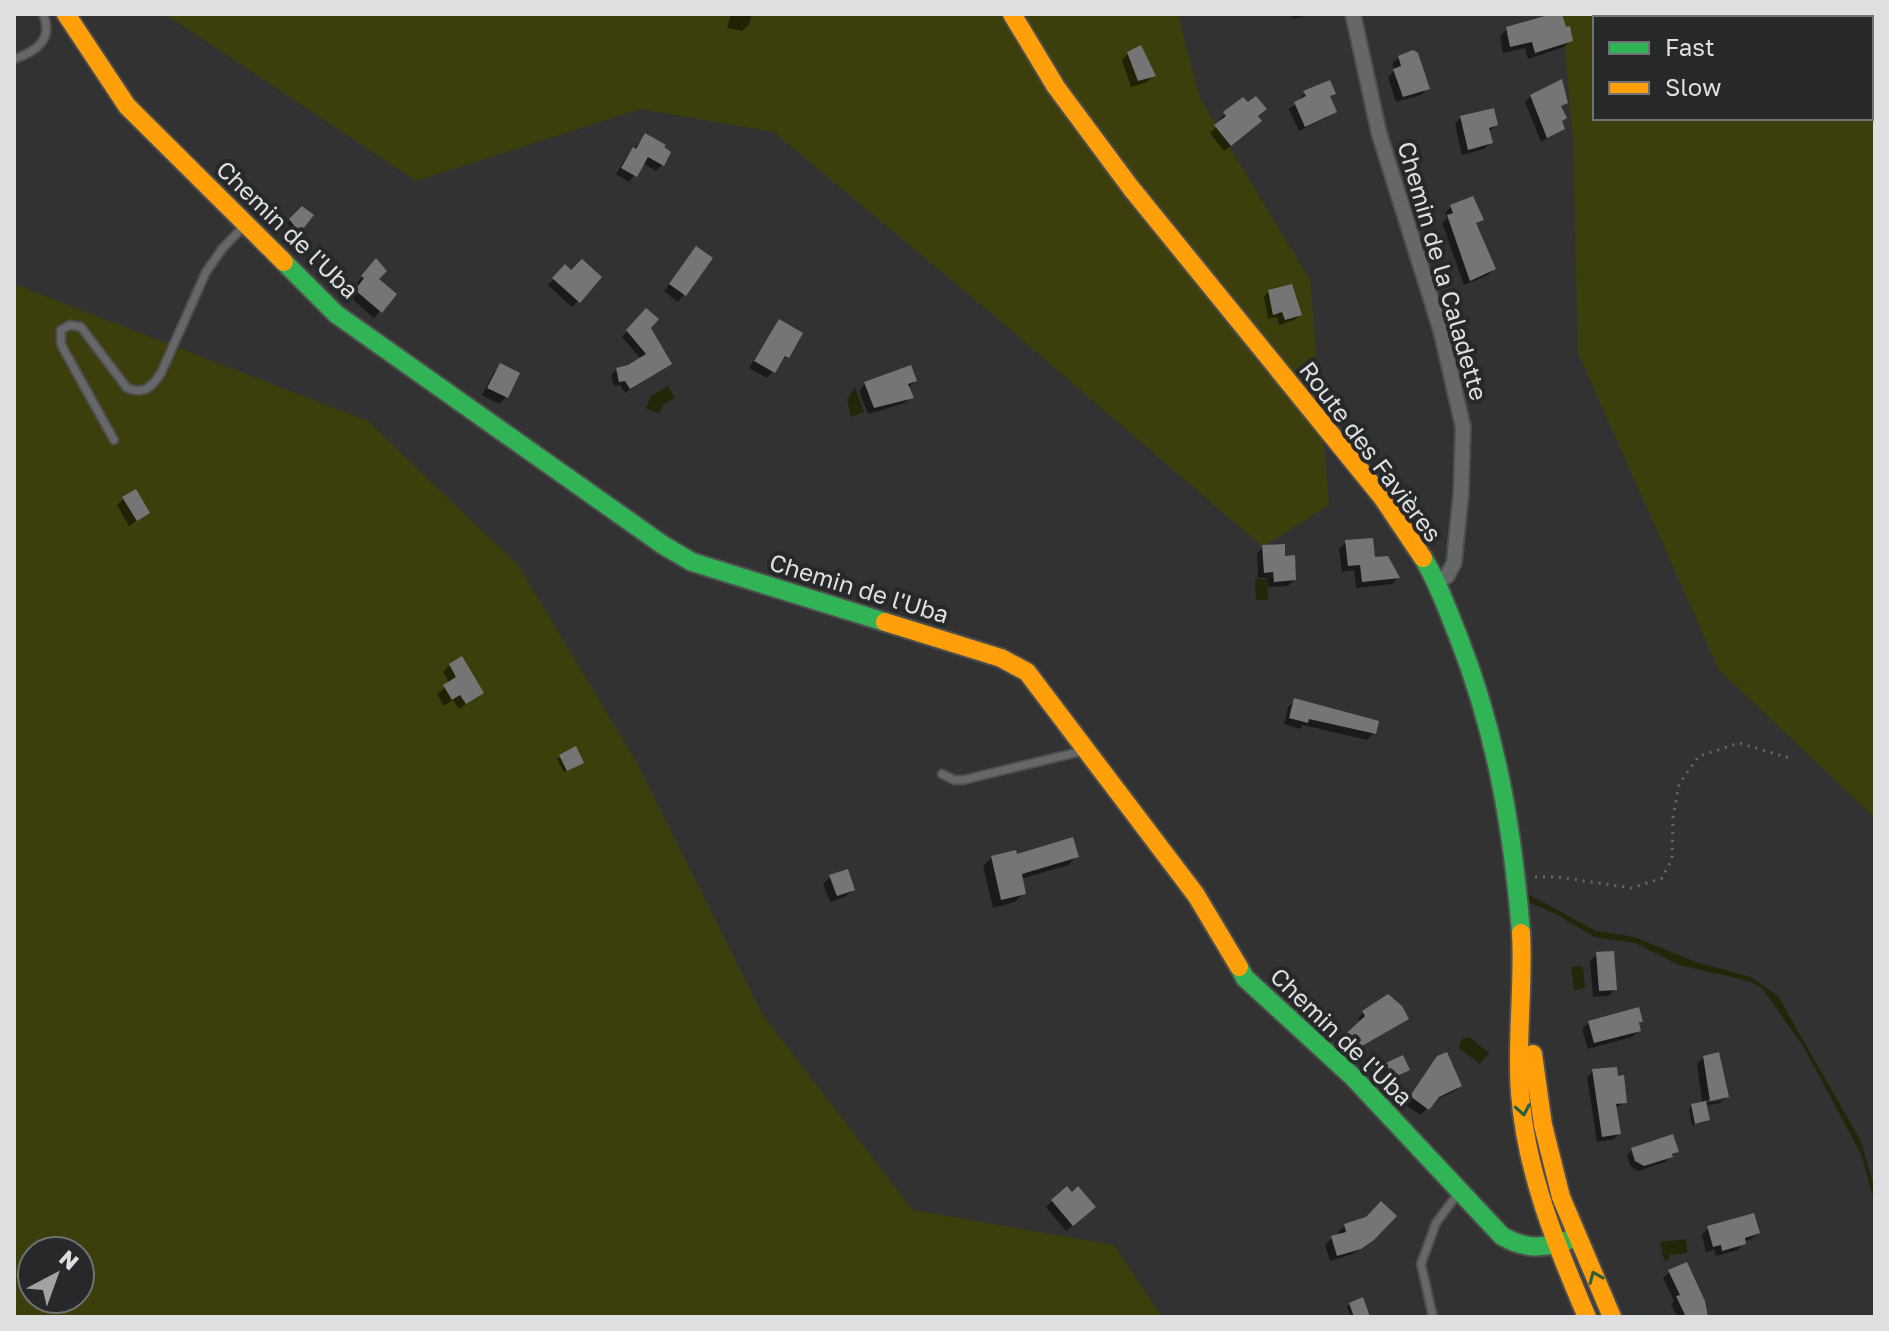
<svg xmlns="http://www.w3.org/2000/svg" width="1889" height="1331" viewBox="0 0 1889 1331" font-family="'Golos Text',sans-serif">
<rect width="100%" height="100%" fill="#323233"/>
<path fill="#3c3f0b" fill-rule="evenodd" d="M165 14H1178L1199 96 1310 280 1329 505 1263 547 991 313 774 132 640 109 416 181Z
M1562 14H1875V818L1719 670 1578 353 1573 140ZM1595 18H1871V118H1595Z
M14 284 368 421 518 565 637 763 762 1014 913 1210 1114 1245 1162 1317H14ZM32 1251H80V1299H32Z"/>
<path fill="#242609" d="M668 386 675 398 663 405 659 414 646 408 651 396Z
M855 387 864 412 851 417 847 400Z
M1255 579H1267L1268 600H1256Z
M1522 891 1596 931 1634 937 1696 962 1751 977 1778 996 1861 1141 1875 1191V1204L1861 1154 1855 1143 1803 1046 1762 988 1748 981 1679 965 1635 943 1594 937 1556 914 1523 900Z
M1580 966 1583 968 1585 988 1574 990 1571 967Z
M1469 1037 1489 1053 1480 1064 1459 1048 1461 1040Z
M1686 1239 1687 1253 1669 1255V1260L1664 1261 1660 1242Z"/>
<path fill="#0007" d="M731 14H752L749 25 742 31 727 28Z
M1289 14H1311L1294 19Z
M1507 29 1571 40 1564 47 1528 59 1525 48 1503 53 1500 36Z
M1128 54 1153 75 1147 82 1131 87 1122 60Z
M1399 57 1427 89 1421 95 1396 102 1388 77 1394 71 1392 64Z
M1305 93H1334L1328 98 1334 111 1328 117 1299 131 1289 109 1300 101 1299 99Z
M1531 96 1566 102 1560 108 1562 128 1541 142 1525 102Z
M1225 114 1256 116 1254 127 1224 151 1210 133 1221 123 1219 120Z
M1461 117 1496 124 1490 131 1491 142 1484 149 1462 155 1455 124Z
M645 136 662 165 656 171 643 163 629 182 616 174 627 156Z
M1472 198 1481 219 1475 225 1494 269 1488 275 1464 285 1442 223 1447 218 1445 213 1451 207Z
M302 208V228L298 231 293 230 287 223Z
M696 249 710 259 678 302 664 291Z
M370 267 377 280 380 311 374 318 350 297 359 286 357 283Z
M565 267 578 301 572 307 548 285Z
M1269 291 1300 315 1294 320 1279 325 1277 317 1268 319 1264 297Z
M646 311 648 328 669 364 625 393 620 385 614 386 611 375 617 369 628 367 641 359 622 337Z
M779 321 787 356 767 378 749 368Z
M501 365 518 374 506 397 499 404 482 395 494 372Z
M915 381 908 388 911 397 905 403 868 414 859 391 865 384Z
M124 498 148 512 129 526 117 505Z
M1346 542 1373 559 1398 578 1392 584 1356 588 1354 570 1342 572 1339 549Z
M1263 547 1284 558 1294 580 1288 586 1268 587 1267 578H1258L1257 554Z
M450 665 482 693 459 709 453 700 444 706 437 694 450 684 443 672Z
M1295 701 1374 733 1367 740 1303 725 1300 729 1284 724 1288 707Z
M560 756 582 762 564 772 557 759Z
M1077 856 1068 865 1021 879 1024 893 1015 902 993 908 983 866 992 857Z
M830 877 853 889 846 896 830 902 823 884Z
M1597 954 1615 989 1608 996 1593 997 1590 961Z
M1363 1013 1407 1018 1342 1058 1333 1049 1361 1023 1358 1018Z
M1641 1021 1637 1024 1639 1030 1632 1037 1588 1049 1582 1029 1589 1023Z
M1704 1057 1727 1096 1720 1103 1705 1106 1708 1120 1705 1122 1692 1125 1689 1109 1692 1106 1722 1100V1096L1702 1101 1697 1064Z
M1387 1065 1408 1069 1401 1075 1386 1082 1381 1071Z
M1431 1066 1460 1086 1453 1092 1433 1101 1421 1115 1404 1104Z
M1593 1071 1625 1102 1615 1108 1619 1133 1614 1139 1597 1142 1587 1077Z
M1632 1150 1677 1152 1665 1162 1638 1171 1630 1166 1627 1155Z
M1052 1201 1088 1213 1066 1231 1046 1207Z
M1345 1226 1365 1246 1352 1254 1330 1261 1325 1245 1332 1238 1340 1236 1338 1232Z
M1708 1228 1758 1233 1751 1239 1744 1241 1738 1250 1716 1256 1714 1250 1706 1252 1702 1235Z
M1670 1272 1703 1317H1677L1671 1304 1674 1301 1663 1278Z
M1350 1304 1368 1317H1351L1347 1307Z"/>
<path fill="#757576" d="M1552 14 1553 16 1562 14 1566 27 1570 26 1573 41 1535 53 1532 42 1510 47 1506 27Z
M1141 45 1156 76 1138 81 1127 52Z
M1413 50 1418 53 1430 89 1403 97 1393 69 1401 66 1398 56Z
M1562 79 1568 103 1561 106 1567 118 1562 121 1565 129 1547 138 1530 95Z
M1330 80 1336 94 1330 96 1337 112 1305 127 1294 102 1306 96 1303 91Z
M1256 96 1267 109 1258 116 1262 121 1231 146 1214 125 1226 116 1223 112 1243 97 1248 102Z
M1494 108 1498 125 1489 128 1493 143 1468 150 1460 116Z
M645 133 666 145 664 147 671 152 664 166 648 157 637 177 621 168 633 147 636 149Z
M1473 196 1484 220 1476 223 1496 269 1470 281 1447 215 1453 213 1450 205Z
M302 206 314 215 303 229 296 228 289 219Z
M696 246 713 258 686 296 669 284Z
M376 258 387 271 379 279 397 294 382 313 355 290 364 278 361 276Z
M582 259 602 277 580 303 552 278 565 264 571 270Z
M1292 284 1302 315 1285 320 1282 312 1273 315 1268 290Z
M646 308 659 319 651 328 672 364 630 389 625 381 619 382 616 368 628 365 646 354 626 330Z
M779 319 803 333 789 358 785 356 775 373 754 361Z
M500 363 520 373 508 398 487 388Z
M911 365 917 381 908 384 914 398 874 408 864 382Z
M136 489 150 513 137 521 122 497Z
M1373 538 1375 557 1388 556 1400 578 1362 582 1360 565 1348 566 1345 540Z
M1285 544V556L1295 555 1296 580 1274 582 1273 572 1264 573 1262 545Z
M462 656 484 693 466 704 460 695 452 700 443 685 456 677 449 664Z
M1294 698 1379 721 1376 734 1309 719 1308 723 1289 718Z
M576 746 584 763 567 771 559 755Z
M1073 837 1079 857 1022 874 1026 894 1001 900 991 856 1016 850 1017 854Z
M848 869 855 890 837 896 829 875Z
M1614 951 1617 990 1599 991 1596 952Z
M1388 994 1402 1006 1409 1019 1348 1054 1337 1042 1365 1016 1362 1011Z
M1639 1007 1643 1022H1639L1641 1031 1594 1043 1588 1021Z
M1447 1052 1462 1086 1439 1097 1429 1110 1410 1096 1437 1056Z
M1719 1052 1729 1097 1710 1101 1703 1056Z
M1403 1055 1410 1070 1393 1078 1386 1063Z
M1617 1067 1618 1076 1624 1075 1627 1103 1616 1104 1621 1134 1602 1137 1592 1069Z
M1706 1101 1710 1120 1695 1124 1691 1104Z
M1673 1134 1679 1152 1672 1154 1673 1157 1644 1166 1635 1161 1631 1148Z
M1067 1186 1072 1192 1078 1186 1096 1207 1073 1226 1051 1200Z
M1381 1201 1397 1216 1374 1240 1361 1249 1337 1256 1331 1236 1346 1232 1344 1224 1366 1217Z
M1754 1213 1760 1233 1745 1238 1746 1244 1722 1251 1721 1245 1713 1247 1707 1226Z
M1687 1262 1705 1301 1708 1317H1686L1676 1296 1680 1295 1668 1270Z
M1363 1297 1370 1317H1354L1349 1303Z"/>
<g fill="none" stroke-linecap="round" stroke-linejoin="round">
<defs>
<path id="lane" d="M14 59C36 52 54 39 43 14
M114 440 64 350 61 343V330L70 325 81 327 127 388C144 395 152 387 161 373L206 272 222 249 244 226
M942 774 954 780H963L1083 751
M1433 1317 1421 1264 1436 1223 1459 1192"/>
<path id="street" d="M1353 14 1379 133 1441 331 1463 427 1461 493 1454 563 1447 576 1436 582"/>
<path id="fast" d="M284 262 336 314 663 545 692 562 885 622
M1423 558C1438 582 1447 609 1458 636 1496 732 1513 830 1521 933
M1239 967 1245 978 1353 1077 1502 1236C1527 1251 1548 1248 1574 1238"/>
<path id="slow" d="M66 14 127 106 284 262
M1012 14 1056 87 1131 188 1382 497 1423 558
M885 622 1001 658 1027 672 1196 895 1239 967
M1521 933C1524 986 1516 1040 1520 1093 1526 1172 1556 1245 1587 1317
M1533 1054 1543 1125 1561 1197 1612 1317"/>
</defs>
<use href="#lane" stroke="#4e4e4f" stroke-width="11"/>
<use href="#street" stroke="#4e4e4f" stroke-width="18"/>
<use href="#fast" stroke="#4e4e4f" stroke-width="22"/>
<use href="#slow" stroke="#4e4e4f" stroke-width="22"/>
<path stroke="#666768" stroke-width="3" stroke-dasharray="2 6" stroke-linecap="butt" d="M1535 877H1558L1632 888 1662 878 1672 859 1673 817 1679 784 1699 756 1739 743 1793 759"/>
<use href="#lane" stroke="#666768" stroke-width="7"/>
<use href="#street" stroke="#666768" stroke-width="14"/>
<use href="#fast" stroke="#30b455" stroke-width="18"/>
<use href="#slow" stroke="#ff9f0a" stroke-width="18"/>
</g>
<defs><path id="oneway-chevron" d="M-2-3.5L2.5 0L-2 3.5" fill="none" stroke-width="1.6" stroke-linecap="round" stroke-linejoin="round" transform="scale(2)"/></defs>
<g stroke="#2b603b">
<use href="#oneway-chevron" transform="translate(1523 1110) rotate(80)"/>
<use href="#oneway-chevron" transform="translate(1595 1277) rotate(-113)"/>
</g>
<g text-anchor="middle" stroke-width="8" stroke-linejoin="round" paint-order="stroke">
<g font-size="24" fill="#dedfe0" stroke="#27282a">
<text transform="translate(287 230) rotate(44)" y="8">Chemin de l'Uba</text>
<text transform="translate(1442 271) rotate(74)" y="8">Chemin de la Caladette</text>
<text transform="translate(1370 452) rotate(53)" y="8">Route des Favières</text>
<text transform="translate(859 589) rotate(17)" y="8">Chemin de l'Uba</text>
<text transform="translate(1341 1037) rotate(44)" y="8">Chemin de l'Uba</text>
</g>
</g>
<rect width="1889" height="1331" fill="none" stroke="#dedfe0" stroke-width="32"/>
<rect x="1593" y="16" width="280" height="104" fill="#27282a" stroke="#707173" stroke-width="2"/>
<rect x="1609" y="42" width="40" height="12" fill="#30b455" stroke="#707173" stroke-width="2"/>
<text x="1665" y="56" font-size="24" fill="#dedfe0">Fast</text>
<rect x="1609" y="82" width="40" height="12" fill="#ff9f0a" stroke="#707173" stroke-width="2"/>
<text x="1665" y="96" font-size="24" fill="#dedfe0">Slow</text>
<g transform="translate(56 1275) rotate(41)"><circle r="38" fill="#27282a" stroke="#707173" stroke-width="2"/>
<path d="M0-6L14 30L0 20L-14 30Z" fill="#a2a2a3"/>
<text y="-12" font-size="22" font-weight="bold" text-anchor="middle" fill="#dedfe0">N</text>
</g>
</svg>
